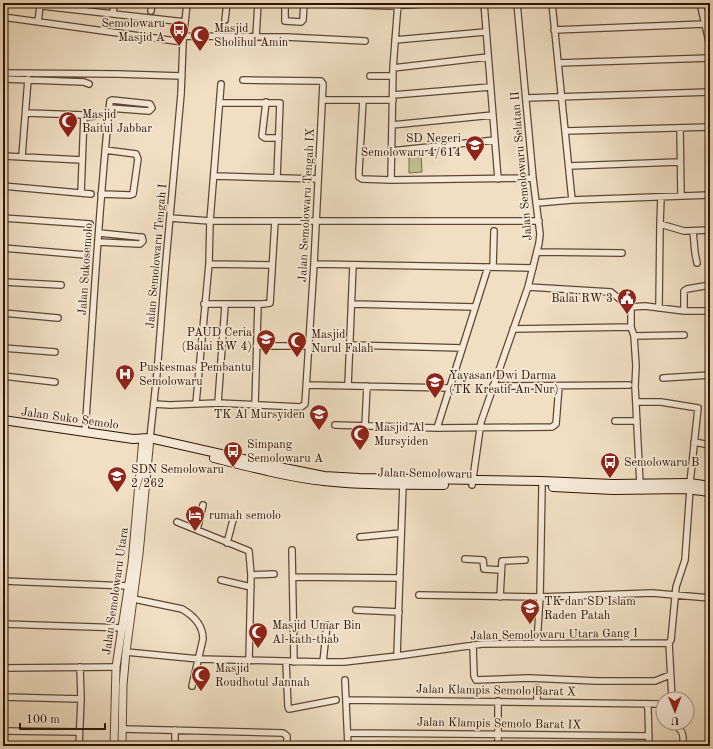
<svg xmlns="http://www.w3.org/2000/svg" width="713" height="749" viewBox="0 0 713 749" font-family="'Old Standard TT',serif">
<rect width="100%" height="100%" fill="#f0dfc3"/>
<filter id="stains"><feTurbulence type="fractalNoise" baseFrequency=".005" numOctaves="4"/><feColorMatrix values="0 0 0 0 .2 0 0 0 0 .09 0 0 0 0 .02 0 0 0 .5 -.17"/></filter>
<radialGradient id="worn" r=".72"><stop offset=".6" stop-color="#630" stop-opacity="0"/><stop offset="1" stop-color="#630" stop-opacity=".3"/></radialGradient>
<path fill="#bec090" stroke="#766a49" d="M409 153H421L422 172 409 173Z"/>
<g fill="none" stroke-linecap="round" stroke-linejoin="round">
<defs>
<path id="minor" d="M39 3 42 6 185 22
M285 3V21L301 22 303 20 304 3
M484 3 498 179
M552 3 572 200
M700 3 710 46
M326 4 390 6 441 3
M151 11 152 3
M113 13 114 3
M3 17 183 42
M225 20 227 3
M38 22 40 6
M554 30 705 24
M184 36 286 37 365 41
M256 37 258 3
M395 40 485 32
M558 63 710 58
M393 68 488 57
M3 73 118 74 182 76
M370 76H393
M3 79 84 82 89 84
M393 95 490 87
M526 98 710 92
M323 100H393
M363 100 359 171V177L362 179 391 180 533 178
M266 102 262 136 265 138H279
M220 103H280L277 177
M26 113 84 115 81 193
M85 117 95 116
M392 125 493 115
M680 128 681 196
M565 131 710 127
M391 151 495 140
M3 156 82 160
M22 156 28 79
M569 166 679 162
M214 176 318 179
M391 180 393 68 398 3
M3 186 91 194
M101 194 130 195 133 194 138 159 136 154 105 150
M661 197 660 224 684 231 710 230
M537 203 572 200 710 195
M3 218 90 224
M170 218 210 221H539
M693 231 695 253 697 263
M98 242 140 244 143 241 142 237H139L99 233
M3 248 86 255
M538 252 622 253
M209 264 272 265
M314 264 533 268
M493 267 494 231
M3 282 61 285
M528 287 611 292 628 306 631 307 645 306 684 311H710
M204 304H263L270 303 275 221
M352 304 475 307
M631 307V327L634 336 636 366 635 386 640 484
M659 308 660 224
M684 311V291L687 289 710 285
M3 313 58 318
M513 329 631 327
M634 336 684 335
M350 345 462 348
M256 346H309
M3 348 55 352
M3 376 55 382
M663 378 710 375
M307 385 450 388
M348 386 353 265
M493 386 629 385
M636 402H661L698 408 690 483
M196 403 209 264 210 221 221 84
M218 403 225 305
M154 404 170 405 218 403 301 407 305 404 314 264 323 84 321 81 243 80
M255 405 258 304
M615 421H637
M335 425 437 428 552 427 556 424 559 386
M365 426 367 386
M437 428 488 267
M85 432C93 322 98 211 110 101L112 100 150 104 152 108 149 111 109 108
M150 438 157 373 165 272 181 94 183 42 187 3
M694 442 710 445
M472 485 481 422 528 287 539 243 540 234 533 178 517 3
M177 522 249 551 251 575 249 661
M197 530 203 505
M360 537 401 533
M227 543 234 516
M292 550 294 662
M465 559 483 560 484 569 501 570
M251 575 274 574
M293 577 400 578
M221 580 251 587
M3 581 129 586
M419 595 540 597 652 593 710 598
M500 597 502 561 525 560
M134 599 182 609C194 616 203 625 203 639L192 686
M356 610 399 612
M3 624 125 628
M537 643 540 597 542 486
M669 643 672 699
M473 645 474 676 476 680 529 678 597 681H655L670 675
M126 652 199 659 323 662H344L397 656 482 644 669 643 671 640 676 587 685 560 690 489
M397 656 403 484
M286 662 288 707 289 709 336 700
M323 662 327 625
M3 668 116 667
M345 680 348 746
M3 697 81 699
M346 700 663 704
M537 702V688
M646 704 648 708 649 746
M674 723C676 728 679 727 681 731 684 734 683 742 683 746
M122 729 283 733 287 736V746
M3 731 79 732
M348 733 649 736
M79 746 81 699 80 667
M175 746V730
M498 746V701"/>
<path id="tertiary" d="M114 746 116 667 132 563 143 438
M122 746 123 685 126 652 139 554 150 438"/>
<path id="secondary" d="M3 420 133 439 150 438 279 467 324 476 359 478 541 481 613 484 690 483 710 486
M214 458C250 467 287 477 324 481 364 486 404 484 444 485
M553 487 613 490 686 489 710 492"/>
</defs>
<use href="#minor" stroke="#5e4632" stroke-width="8"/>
<use href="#tertiary" stroke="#5e4632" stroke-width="9"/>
<use href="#secondary" stroke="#2e1302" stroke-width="10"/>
<use href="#minor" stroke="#f5ead8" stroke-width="5.5"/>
<use href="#tertiary" stroke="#f5ead8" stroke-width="7"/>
<use href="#secondary" stroke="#f5ead8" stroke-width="8"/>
</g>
<defs>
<symbol id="bus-pin" viewBox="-11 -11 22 30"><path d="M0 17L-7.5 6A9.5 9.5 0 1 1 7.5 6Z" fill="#8f2418" stroke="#f5ead8"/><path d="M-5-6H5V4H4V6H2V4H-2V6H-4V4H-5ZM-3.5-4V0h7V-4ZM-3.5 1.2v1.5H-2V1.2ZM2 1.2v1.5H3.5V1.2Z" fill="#fff"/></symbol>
<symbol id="mosque-pin" viewBox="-11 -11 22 30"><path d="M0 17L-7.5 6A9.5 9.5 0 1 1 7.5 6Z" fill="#8f2418" stroke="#f5ead8"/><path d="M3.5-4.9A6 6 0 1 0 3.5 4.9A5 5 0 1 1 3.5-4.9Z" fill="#fff"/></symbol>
<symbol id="school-pin" viewBox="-11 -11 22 30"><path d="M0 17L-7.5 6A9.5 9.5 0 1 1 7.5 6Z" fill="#8f2418" stroke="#f5ead8"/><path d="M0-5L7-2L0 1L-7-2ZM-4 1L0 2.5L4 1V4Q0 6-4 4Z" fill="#fff"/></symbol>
<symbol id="civic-pin" viewBox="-11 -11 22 30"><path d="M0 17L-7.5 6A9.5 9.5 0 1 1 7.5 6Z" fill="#8f2418" stroke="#f5ead8"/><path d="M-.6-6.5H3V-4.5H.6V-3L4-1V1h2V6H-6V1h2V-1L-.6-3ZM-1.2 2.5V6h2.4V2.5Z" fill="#fff"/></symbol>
<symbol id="hospital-pin" viewBox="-11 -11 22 30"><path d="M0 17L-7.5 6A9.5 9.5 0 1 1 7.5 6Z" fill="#8f2418" stroke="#f5ead8"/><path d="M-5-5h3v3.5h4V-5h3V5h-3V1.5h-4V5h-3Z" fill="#fff"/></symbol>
<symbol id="hotel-pin" viewBox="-11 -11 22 30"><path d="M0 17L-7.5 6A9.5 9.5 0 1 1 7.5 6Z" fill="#8f2418" stroke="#f5ead8"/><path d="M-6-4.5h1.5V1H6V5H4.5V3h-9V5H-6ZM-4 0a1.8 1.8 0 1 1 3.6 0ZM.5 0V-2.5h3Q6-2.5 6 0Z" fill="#fff"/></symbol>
</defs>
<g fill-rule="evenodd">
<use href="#bus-pin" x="168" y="19" width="22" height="30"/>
<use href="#mosque-pin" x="189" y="24" width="22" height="30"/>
<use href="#mosque-pin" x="57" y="110" width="22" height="30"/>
<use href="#school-pin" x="464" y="134" width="22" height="30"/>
<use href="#civic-pin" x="616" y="287" width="22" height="30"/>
<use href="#school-pin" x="255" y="328" width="22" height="30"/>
<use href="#mosque-pin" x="286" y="330" width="22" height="30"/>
<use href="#hospital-pin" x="114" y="363" width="22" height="30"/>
<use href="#school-pin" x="424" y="371" width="22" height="30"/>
<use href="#school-pin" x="308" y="403" width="22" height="30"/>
<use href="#mosque-pin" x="349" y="423" width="22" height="30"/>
<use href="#bus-pin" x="222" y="440" width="22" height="30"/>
<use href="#bus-pin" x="599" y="451" width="22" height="30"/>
<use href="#school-pin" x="106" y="465" width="22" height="30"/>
<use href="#hotel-pin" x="184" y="504" width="22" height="30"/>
<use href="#school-pin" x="519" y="597" width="22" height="30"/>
<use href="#mosque-pin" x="247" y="621" width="22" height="30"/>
<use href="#mosque-pin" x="190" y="664" width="22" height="30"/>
</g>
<g text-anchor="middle" stroke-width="3.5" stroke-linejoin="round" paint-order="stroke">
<g font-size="12" fill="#2e1302" stroke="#f5ead8" text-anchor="start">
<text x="165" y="27" text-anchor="end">Semolowaru<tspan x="165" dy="14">Masjid A</tspan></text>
<text x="214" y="32">Masjid<tspan x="214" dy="14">Sholihul Amin</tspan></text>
<text x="82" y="118">Masjid<tspan x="82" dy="14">Baitul Jabbar</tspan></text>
<text x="461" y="142" text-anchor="end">SD Negeri<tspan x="461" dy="14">Semolowaru 4/614</tspan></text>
<text x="613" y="302" text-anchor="end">Balai RW 3</text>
<text x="252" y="336" text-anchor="end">PAUD Ceria<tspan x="252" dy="14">(Balai RW 4)</tspan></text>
<text x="311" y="338">Masjid<tspan x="311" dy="14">Nurul Falah</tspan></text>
<text x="139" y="371">Puskesmas Pembantu<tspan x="139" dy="14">Semolowaru</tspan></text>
<text x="449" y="379">Yayasan Dwi Darma<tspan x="449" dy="14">(TK Kreatif An Nur)</tspan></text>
<text x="305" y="418" text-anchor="end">TK Al Mursyiden</text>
<text x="374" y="431">Masjid Al<tspan x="374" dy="14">Mursyiden</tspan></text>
<text x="247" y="448">Simpang<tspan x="247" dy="14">Semolowaru A</tspan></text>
<text x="624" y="466">Semolowaru B</text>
<text x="131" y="473">SDN Semolowaru<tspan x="131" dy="14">2/262</tspan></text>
<text x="209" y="519">rumah semolo</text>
<text x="544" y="605">TK dan SD Islam<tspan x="544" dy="14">Raden Patah</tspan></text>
<text x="272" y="629">Masjid Umar Bin<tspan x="272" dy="14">Al-kath-thab</tspan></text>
<text x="215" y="672">Masjid<tspan x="215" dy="14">Roudhotul Jannah</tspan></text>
</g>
<g font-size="12" fill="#2e1302" stroke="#f5ead8">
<text transform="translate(521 166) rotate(-95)" y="4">Jalan Semolowaru Selatan II</text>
<text transform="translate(306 205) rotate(-87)" y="4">Jalan Semolowaru Tengah IX</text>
<text transform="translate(156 256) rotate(-85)" y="4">Jalan Semolowaru Tengah I</text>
<text transform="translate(85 269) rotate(-86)" y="4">Jalan Sukosemolo</text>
<text transform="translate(70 418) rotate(8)" y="4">Jalan Suko Semolo</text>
<text transform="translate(425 473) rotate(1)" y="4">Jalan Semolowaru</text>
<text transform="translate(115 591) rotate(-82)" y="4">Jalan Semolowaru Utara</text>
<text transform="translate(554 634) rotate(-1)" y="4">Jalan Semolowaru Utara Gang I</text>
<text transform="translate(496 690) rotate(1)" y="4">Jalan Klampis Semolo Barat X</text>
<text transform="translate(499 723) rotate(1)" y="4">Jalan Klampis Semolo Barat IX</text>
</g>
</g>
<rect width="713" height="749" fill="none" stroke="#f0dfc3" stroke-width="16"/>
<rect x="4" y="4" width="705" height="741" fill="none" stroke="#2e1302" stroke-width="2"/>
<rect x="8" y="8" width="697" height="733" fill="none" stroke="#2e1302"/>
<g transform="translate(675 711) rotate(179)"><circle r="19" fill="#f5ead8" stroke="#a59482"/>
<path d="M0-3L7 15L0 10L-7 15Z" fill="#8f2418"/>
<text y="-6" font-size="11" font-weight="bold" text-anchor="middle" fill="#2e1302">U</text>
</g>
<path d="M20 723v6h85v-6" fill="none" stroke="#2e1302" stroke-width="2"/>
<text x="26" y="723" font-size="12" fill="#2e1302" stroke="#f5ead8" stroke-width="3" paint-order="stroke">100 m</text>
<rect width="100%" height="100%" filter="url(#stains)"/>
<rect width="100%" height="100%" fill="url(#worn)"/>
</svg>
